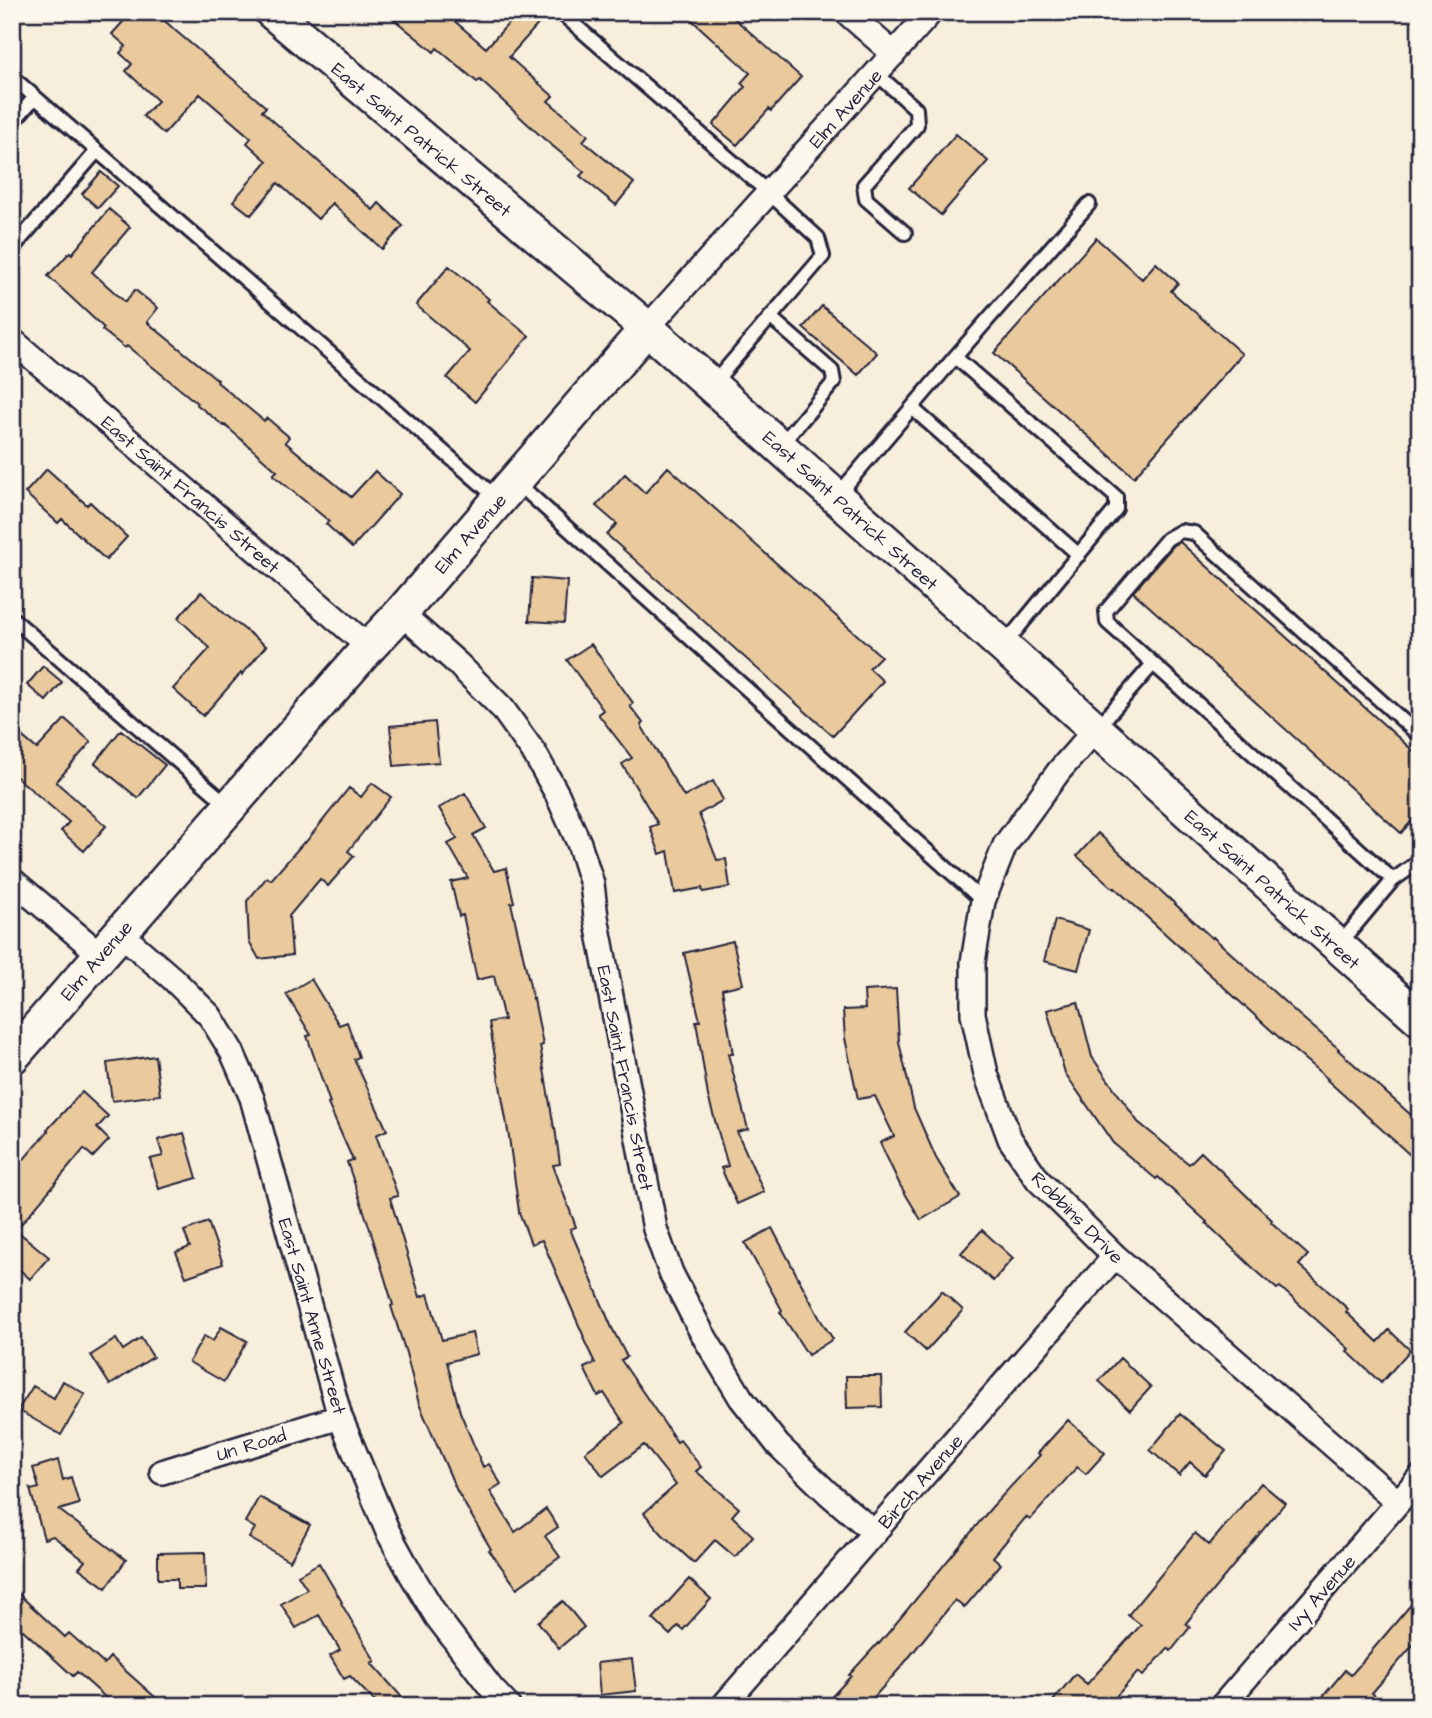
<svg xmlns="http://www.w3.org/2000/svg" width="1432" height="1718" viewBox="0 0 1432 1718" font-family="'Architects Daughter',sans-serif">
<rect width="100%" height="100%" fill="#f8eedc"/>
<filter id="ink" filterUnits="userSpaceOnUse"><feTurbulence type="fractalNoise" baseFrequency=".0143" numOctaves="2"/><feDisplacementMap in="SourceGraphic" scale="14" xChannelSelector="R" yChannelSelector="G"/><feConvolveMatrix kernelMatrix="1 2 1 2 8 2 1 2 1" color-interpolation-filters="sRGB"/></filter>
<g filter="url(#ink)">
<path fill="#eaca9d" stroke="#22223b" stroke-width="2" d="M132 12H155L177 32 266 107 262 111 373 210 379 203 403 226 382 249 332 203 318 219 278 183 251 215 233 201 267 161 247 143 251 138 200 94 164 134 143 116 158 101 126 71 132 64 120 53 126 46 112 34Z
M385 12H444L486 48 519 12H549L509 57 553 96 548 101 588 135 583 141 634 183 616 205 580 176 584 172 543 138 480 80 477 82 437 48 434 52Z
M683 12H727L801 77 771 111 769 109 737 145 713 125 745 87 741 83 750 73Z
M956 134 988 161 941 215 909 188Z
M101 172 118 186 98 208 82 194Z
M109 209 130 227 92 272 125 302 135 290 158 308 147 322 218 380 217 382 264 421 267 418 289 437 285 442 351 497 375 471 400 494 352 548 326 524 329 521 273 475 277 471 225 425 224 426 196 404 197 403 127 346 125 348 102 330 104 328 48 276 70 252 72 254Z
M1096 238 1142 279 1156 263 1178 283 1171 291 1242 354 1134 477 994 353Z
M449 266 489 299 487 301 529 336 475 402 447 378 470 351 416 305Z
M822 306 877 353 858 375 803 328Z
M668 467 881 656 869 668 883 681 833 736 607 535 617 524 596 506 625 474 645 493Z
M47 469 87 505 90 502 127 537 106 560 62 519 58 523 25 493Z
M1180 542 1420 757V812L1401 833 1133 592 1174 545Z
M532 578 567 581 564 623 529 621Z
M201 592 226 615 266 646 242 675 241 673 203 716 173 689 210 648 178 618Z
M591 644 633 703 630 706 643 723 641 725 684 797 713 781 723 800 699 814 717 860 726 859 730 887 703 892 702 888 675 893 668 851 660 854 650 827 658 824 622 764 632 758 598 714 603 710 567 660Z
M43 666 62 682 46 701 27 685Z
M65 719 91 742 56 782 106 826 84 851 61 831 69 822 12 773V728L37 749Z
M435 722 439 762 394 766 390 726Z
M121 730 165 765 138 798 95 763Z
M372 783 391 797 348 851 354 856 328 886 320 879 289 916 292 955 259 959 249 941 247 901 267 877 271 880 304 842 305 843 349 788 361 797Z
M465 793 486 828 473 835 494 871 506 868 514 902 511 903 533 999H534L543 1045 540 1046 554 1128H555L560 1164 553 1165 576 1227 570 1229 612 1328 627 1357 621 1360 677 1442 680 1440 701 1467 696 1471 739 1508 732 1516 753 1536 735 1557 715 1540 694 1563 662 1534 644 1513 676 1485 644 1445 603 1476 585 1452 624 1423 604 1393 598 1396 584 1368 595 1363 583 1338 584 1337 542 1240 531 1244 519 1212 509 1137 489 1022 504 1020 494 976 477 980 463 915 459 916 451 882 468 878 448 844 457 839 439 808Z
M1098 833 1212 938 1213 937 1299 1015 1339 1049 1338 1050 1420 1123V1164L1327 1080 1328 1079 1284 1042 1115 888 1114 889 1077 856Z
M1055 920 1089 930 1078 970 1044 961Z
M733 941 743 984 722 989 733 1054H728L748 1129 737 1132 764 1192 737 1204 721 1168 728 1166 708 1096 696 1021H700L684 953Z
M311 979 339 1025 347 1022 359 1057 354 1059 387 1130 376 1135 398 1196 390 1198 420 1297 428 1294 442 1340 472 1333 477 1354 447 1362 460 1412 483 1467 489 1464 501 1484 490 1491 515 1532 546 1509 558 1527 545 1536 560 1557 517 1588 489 1550 491 1549 457 1491 419 1404 406 1353 391 1306 393 1305 369 1226 347 1162 353 1160 328 1104 330 1103 307 1036 311 1035 286 994Z
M896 989 899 1042 914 1108 936 1158 960 1197 921 1220 900 1185 880 1143 894 1136 875 1096 858 1099 845 1038 843 1010 865 1009 864 991Z
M1078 1002 1092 1057 1138 1122 1189 1164 1201 1152 1272 1220 1271 1222 1308 1255 1299 1265 1348 1309 1346 1312 1378 1342 1389 1330 1410 1350 1381 1383 1347 1351 1349 1349 1280 1287 1277 1289 1252 1267 1206 1223 1207 1222 1158 1177 1156 1179 1113 1143 1065 1073 1047 1010Z
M155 1056 160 1095 112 1101 107 1063Z
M82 1092 108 1116 97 1128 109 1140 93 1157 84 1149 16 1230 49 1257 30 1279 12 1263V1173L48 1131 47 1130Z
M184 1133 197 1178 159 1189 150 1159 163 1156 158 1140Z
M208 1222 223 1264 186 1277 176 1252 190 1247 184 1231Z
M772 1228 820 1319 833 1339 808 1355 780 1312 782 1310 745 1243Z
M982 1230 1013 1258 993 1281 961 1253Z
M942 1291 963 1310 926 1351 905 1332Z
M221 1327 247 1341 224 1382 189 1362 204 1336 213 1341Z
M141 1338 153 1357 110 1385 91 1355 116 1339 123 1350Z
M1120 1358 1151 1387 1130 1410 1099 1381Z
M846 1376H881L882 1407 847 1408Z
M63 1381 85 1394 61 1435 18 1410 33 1386 54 1398Z
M1180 1414 1226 1451 1205 1475 1190 1462 1179 1475 1150 1450Z
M1068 1420 1105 1453 1086 1474 1077 1467 1030 1520 1026 1517 993 1557 1001 1564 964 1608 955 1600 902 1666 866 1706H823L851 1676 849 1675 878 1643 879 1644 991 1508 1040 1455 1038 1453Z
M58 1460 63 1480 71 1477 79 1504 59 1510 126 1560 106 1588 79 1568 85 1561 53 1536 44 1539 30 1489 31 1490 39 1488 33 1468Z
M1261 1483 1285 1503 1186 1623 1190 1627 1171 1651 1168 1648 1143 1676 1138 1672 1110 1703 1114 1706H1049L1075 1674 1087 1684 1141 1625 1128 1615 1195 1533 1209 1545Z
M259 1497 310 1525 290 1561 249 1538 255 1528 245 1522Z
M205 1552 206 1589H177V1579H158V1553Z
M319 1563 342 1602 341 1603 375 1661 371 1663 410 1706H379L350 1676 344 1679 330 1656 340 1650 319 1615 296 1628 281 1604 307 1589 298 1575Z
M689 1579 711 1599 683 1630 678 1626 670 1635 653 1619Z
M12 1588 65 1637 69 1633 104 1664 110 1657 165 1706H115L77 1672 73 1676 23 1630 12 1642Z
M1420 1594V1637L1372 1693 1387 1706H1315L1345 1670 1351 1675Z
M563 1601 584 1627 559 1648 538 1622Z
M632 1659 636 1691 600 1695 597 1663Z"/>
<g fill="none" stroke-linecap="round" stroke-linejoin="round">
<defs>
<path id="lane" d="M560 12 769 193 818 238 823 256 712 385
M877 74 916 109 917 125 864 185 866 199 905 233
M12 77 498 499
M12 123 35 97
M12 249 97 151
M770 317 832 371 834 382 780 446
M955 357 1116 497V509L1004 645
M912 408 1079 555
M515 481 983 901
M836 497 955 357 1089 204
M12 618 229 806
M1098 727 1153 664
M1393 880 1107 622 1106 611 1167 539 1181 531 1194 533 1420 736
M1338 946 1393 880 1414 865 1420 859"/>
<path id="street" d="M846 12 894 54
M647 328 931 12
M12 340 369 647
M401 613 457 663 502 708 535 754 557 794 579 843 592 884 596 917 655 1229 671 1273 702 1333 741 1398 778 1445 829 1494 875 1533
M1095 730 1059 771 1005 845 983 901 973 962V1014L986 1074 1010 1139 1038 1180 1115 1256 1398 1502
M12 880 101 955
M120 933 173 979 210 1016 232 1052 252 1098 340 1417 388 1532 411 1574 437 1617 492 1689 508 1706
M162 1472 340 1417
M723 1706 1115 1256
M1222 1706 1420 1477"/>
<path id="secondary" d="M272 12 647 328 1420 1019
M12 1057 369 647 401 613 647 328"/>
</defs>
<use href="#lane" stroke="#22223b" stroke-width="18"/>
<use href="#street" stroke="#22223b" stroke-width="28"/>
<use href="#secondary" stroke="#22223b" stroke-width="38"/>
<use href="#lane" stroke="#fbf7ec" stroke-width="12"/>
<use href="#street" stroke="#fbf7ec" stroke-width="23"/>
<use href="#secondary" stroke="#fbf7ec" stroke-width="33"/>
</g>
</g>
<g text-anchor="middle" stroke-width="5" stroke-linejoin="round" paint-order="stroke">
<g font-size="19" fill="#22223b" stroke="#fbf7ec">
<text transform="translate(845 108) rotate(-48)" y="7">Elm Avenue</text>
<text transform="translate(422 139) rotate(40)" y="7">East Saint Patrick Street</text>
<text transform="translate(191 494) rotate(41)" y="7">East Saint Francis Street</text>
<text transform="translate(851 510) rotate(42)" y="7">East Saint Patrick Street</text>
<text transform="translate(470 533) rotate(-49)" y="7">Elm Avenue</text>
<text transform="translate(1273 889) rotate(42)" y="7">East Saint Patrick Street</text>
<text transform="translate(96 960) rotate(-49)" y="7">Elm Avenue</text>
<text transform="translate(626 1078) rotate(79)" y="7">East Saint Francis Street</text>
<text transform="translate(1078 1217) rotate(45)" y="7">Robbins Drive</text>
<text transform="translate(313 1316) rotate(74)" y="7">East Saint Anne Street</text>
<text transform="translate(251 1444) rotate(-17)" y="7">Un Road</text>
<text transform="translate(920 1481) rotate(-49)" y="7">Birch Avenue</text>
<text transform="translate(1321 1592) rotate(-49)" y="7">Ivy Avenue</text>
</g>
</g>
<rect width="1432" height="1718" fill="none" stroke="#fbf7ec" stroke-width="42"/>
<rect x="21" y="21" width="1390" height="1676" fill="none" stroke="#22223b" stroke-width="2.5" filter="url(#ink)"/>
</svg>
